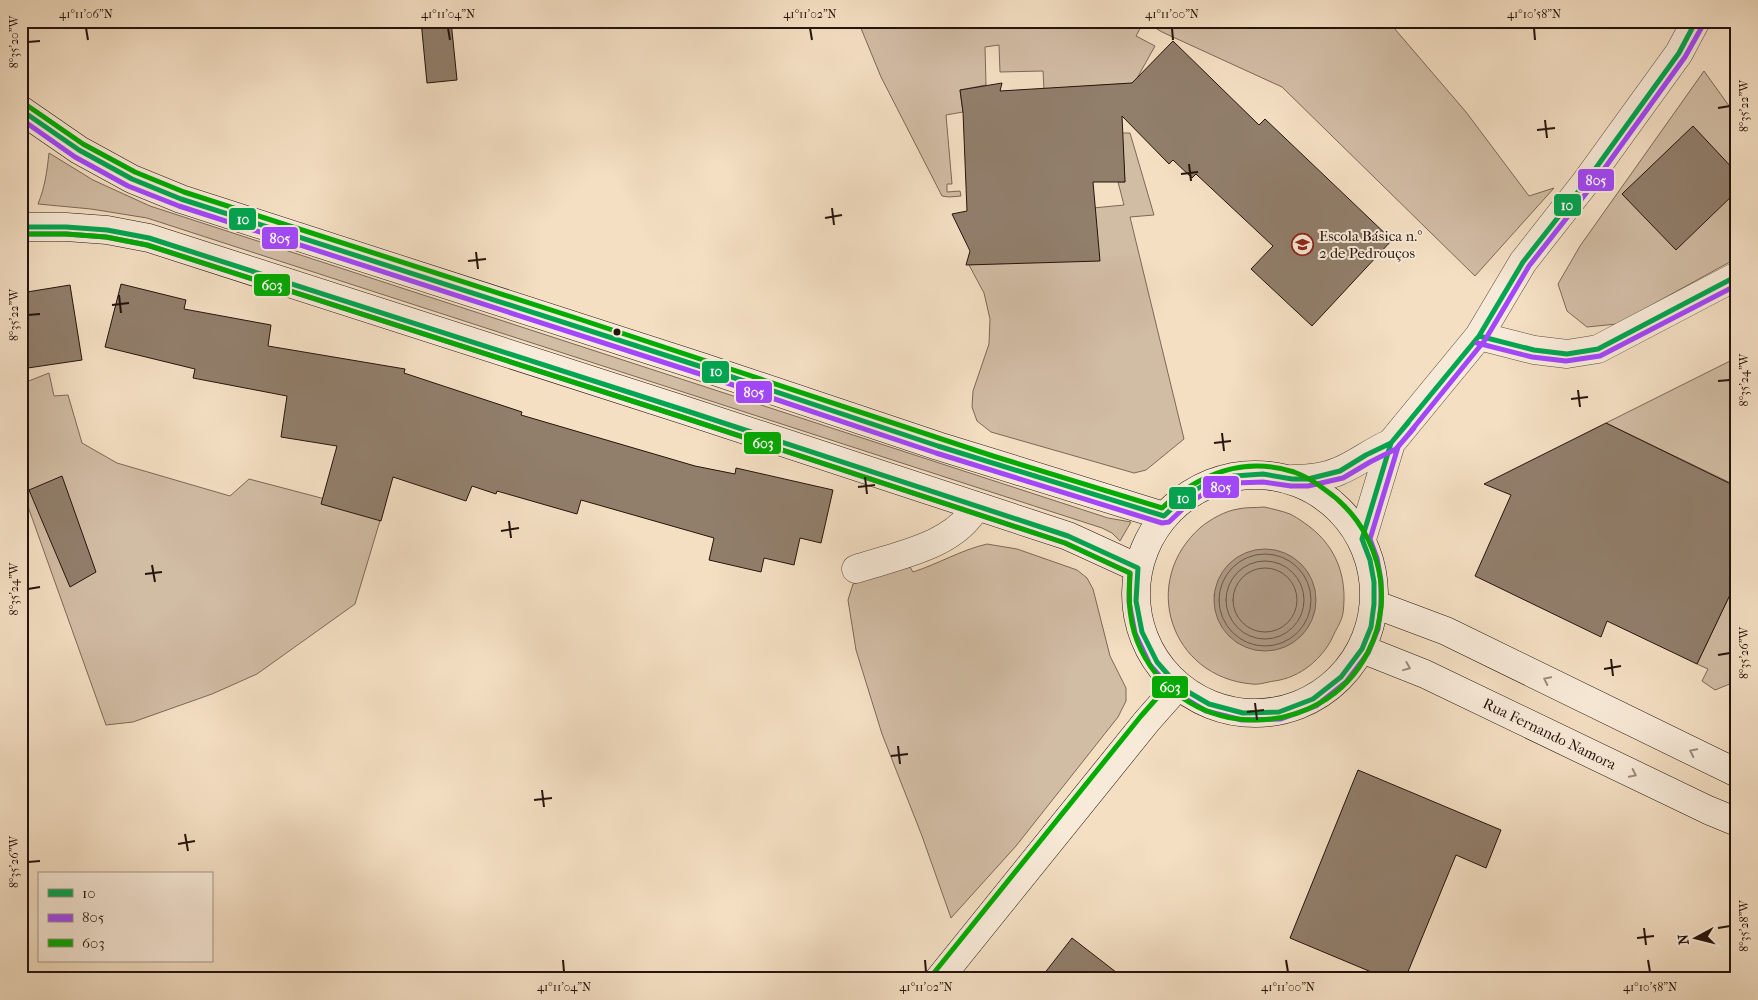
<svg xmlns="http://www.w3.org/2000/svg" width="1758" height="1000" viewBox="0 0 1758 1000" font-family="'IM FELL French Canon',serif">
<rect width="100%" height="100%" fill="#f4dfc3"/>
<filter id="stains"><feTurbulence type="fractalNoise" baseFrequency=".004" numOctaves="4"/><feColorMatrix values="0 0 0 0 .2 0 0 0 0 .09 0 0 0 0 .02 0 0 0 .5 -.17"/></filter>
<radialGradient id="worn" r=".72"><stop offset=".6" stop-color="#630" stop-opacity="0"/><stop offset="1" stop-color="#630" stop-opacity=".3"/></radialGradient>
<path fill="#d1bca4" stroke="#7c6858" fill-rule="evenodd" d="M858 21H1388L1466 112 1529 196 1554 188 1475 276 1282 87 1162 32 1144 21 1136 36 1155 46 1121 107 1120 84 1044 89 1043 71 1000 72 999 45 985 47 986 85 960 90 963 112 946 115 952 184H947V192L960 191 961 196 949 197 942 196 881 77Z
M1704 71 1737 117V258L1617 324 1587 327 1567 311 1558 284 1580 246Z
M1122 133H1130L1154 215 1130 217 1184 439 1146 470 1134 473 991 432 977 421 972 407 973 391 989 344 990 319 984 293 969 265 1093 208 1124 205 1118 182H1125Z
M49 153 93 180 150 206 1108 518 1131 522 1120 541 1112 533 1102 528 147 218 91 209 38 204C45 187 47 171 49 153Z
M1734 359 1737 366V486L1606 423Z
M49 373 54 396 68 395 82 443 117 463 230 496 249 479 382 514 355 604 257 674 212 694 133 722 106 725 21 487V384Z
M1264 507C1273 509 1282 511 1290 514 1294 516 1299 519 1303 522 1335 543 1348 575 1343 613 1342 620 1337 628 1334 634 1324 658 1300 678 1274 681 1267 682 1259 685 1252 684 1170 677 1139 581 1201 527 1211 519 1225 511 1238 509 1246 507 1256 508 1264 507ZM1214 594 1314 613C1306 633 1300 639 1281 648L1222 627 1216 611Z
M987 544 1017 549 1077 570 1087 578 1093 589 1110 656 1126 688V701L1118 717 1016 846 951 918 922 836 882 734 856 650 848 600 853 584 910 567 913 572C938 564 961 550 987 544Z
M1737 580V681L1715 690 1702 681 1708 669 1697 664Z"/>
<path fill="#ae9a85" stroke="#786455" d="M1214 600a51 51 0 1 1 102 0a51 51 0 1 1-102 0Z"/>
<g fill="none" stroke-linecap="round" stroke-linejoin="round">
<path stroke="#6a5748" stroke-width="1" d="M1219 600a46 46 0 1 1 92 0a46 46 0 1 1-92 0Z
M1226 600a39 39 0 1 1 78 0a39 39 0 1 1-78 0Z
M1233 600a32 32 0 1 1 64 0a32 32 0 1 1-64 0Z"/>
</g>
<path fill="#917e6b" stroke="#26140c" d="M421 21H451L457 80 427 83Z
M1173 41 1259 125 1265 119 1392 240 1312 326 1251 269 1273 246 1196 174 1192 178 1173 160 1169 164 1122 116 1125 182H1093L1100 261 966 265 970 251 952 214 967 211 963 112 960 90 1002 83 1000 91 1132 83Z
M1693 126 1737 173V191L1676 250 1622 194Z
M121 284 186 300 184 309 271 325 268 346 405 369 404 373 522 412 521 415 695 466 735 474 736 468 833 490 821 543 800 538 794 565 764 558 761 572 709 560 714 538 581 500 577 514 497 491 496 494 472 486 466 501 393 477 381 521 321 504 337 446 281 437 287 396 193 378 195 369 105 347Z
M70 285 82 360 21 369V293Z
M1606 423 1737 487V580L1697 664 1607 621 1601 637 1475 576 1511 495 1484 484Z
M62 476 96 572 70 587 29 490Z
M1358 770 1501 830 1486 868 1456 855 1405 979H1388L1290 938Z
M1072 938 1125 979H1040Z"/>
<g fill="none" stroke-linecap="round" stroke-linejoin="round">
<defs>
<path id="street" d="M1479 336 1534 350 1567 354 1598 349 1737 276
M1292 479C1308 479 1324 478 1339 471 1357 464 1372 451 1391 443
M1362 539 1391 443 1479 336 1523 262 1585 183 1679 53 1696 21
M856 569C895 556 956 546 976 506"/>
<g id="secondary">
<path d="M21 110 79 150 132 179 181 199 702 367 938 446 1164 516"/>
<path d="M21 227H66L107 230 149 238 684 410 1068 536 1138 568"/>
<circle cx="1255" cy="594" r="119"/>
<path d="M1374 604 1446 631 1737 773"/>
<path id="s1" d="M1362 649 1425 674 1708 810 1737 822"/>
<path d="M939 979 1147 721 1178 686"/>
</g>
</defs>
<use href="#street" stroke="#5a473a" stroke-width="29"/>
<use href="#secondary" stroke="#26140c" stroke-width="29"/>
<use href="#street" stroke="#f8ead8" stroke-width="28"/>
<use href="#secondary" stroke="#f8ead8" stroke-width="28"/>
<defs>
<path id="bus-1" d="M21 110 79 150 132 179 181 199 702 367 938 446 1164 516 1183 498 1205 484 1234 476 1263 474 1292 479H1308L1340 471 1366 455 1391 443 1408 423
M21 227H66L107 230 149 238 684 410 1068 536 1138 568 1136 601 1142 632 1157 662 1178 686 1209 704 1243 713 1279 712 1313 699 1341 677 1362 649 1371 627 1374 604V582L1370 560 1362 539 1391 443 1479 336 1523 262 1585 183 1679 53 1696 21
M1479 336 1534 350 1567 354 1598 349 1737 276"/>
<path id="bus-2" d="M21 119 75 157 128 186 179 206 700 374 936 453 1162 523 1169 522 1188 504 1208 491 1235 483 1263 482 1291 486H1308L1343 478 1370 462 1396 449 1414 428
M21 234H66L106 237 147 245 682 417 1065 543 1130 573 1129 602 1135 633 1150 665 1174 692 1206 711 1242 720 1281 719 1316 706 1346 682 1368 653 1378 629 1381 605V581L1377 558 1370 539 1398 447 1485 340 1529 266 1591 187 1685 57 1703 25
M1477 343 1532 357 1566 361 1600 356 1737 285"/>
<path id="bus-3" d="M21 234H66L106 237 147 245 682 417 1065 543 1130 573C1128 600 1129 625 1141 650 1187 743 1322 743 1368 652 1398 594 1376 524 1324 489 1315 482 1305 476 1294 472 1244 456 1199 474 1162 508L993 456 576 318 184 192 135 172 83 144 25 104
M933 974 1141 716 1172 681"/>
</defs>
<use href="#bus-1" stroke="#f8ead8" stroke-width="9"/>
<use href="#bus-2" stroke="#f8ead8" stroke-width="9"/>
<use href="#bus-3" stroke="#f8ead8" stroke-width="9"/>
<use href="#bus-1" stroke="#00a651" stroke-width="5"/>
<use href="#bus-2" stroke="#a347ff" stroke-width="5"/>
<use href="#bus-3" stroke="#00ac00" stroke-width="5"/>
</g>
<defs><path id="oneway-chevron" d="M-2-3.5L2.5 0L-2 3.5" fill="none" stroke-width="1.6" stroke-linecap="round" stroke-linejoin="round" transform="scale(1.25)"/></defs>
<g stroke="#9a8a7c">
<use href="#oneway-chevron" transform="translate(1407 667) rotate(22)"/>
<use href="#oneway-chevron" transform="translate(1547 680) rotate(-154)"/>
<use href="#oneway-chevron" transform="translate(1693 752) rotate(-154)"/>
<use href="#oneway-chevron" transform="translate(1633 774) rotate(26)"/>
</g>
<path fill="none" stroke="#26140c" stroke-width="2" d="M86 28 88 40M448 28 450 40M810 28 812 40M1172 28 1173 40M1534 28 1535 40M28 42 40 41M1718 108 1730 106M1545 120 1547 138M1537 130 1555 128M1189 164 1191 181M1181 174 1198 172M832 208 834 225M825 218 842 215M476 252 478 269M468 261 486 259M119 295 121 313M112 305 129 303M28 315 40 314M1718 381 1730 380M1578 390 1580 407M1571 399 1588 397M1222 433 1224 451M1214 443 1231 441M865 477 867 494M858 487 875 485M509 521 511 538M501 531 519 528M152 565 155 582M145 574 162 572M28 589 40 587M1718 655 1730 653M1611 659 1613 676M1604 669 1621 666M1255 703 1257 720M1247 712 1264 710M898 746 900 764M891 756 908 754M542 790 544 807M534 800 552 798M185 834 188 851M178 844 195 841M28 862 40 861M1644 928 1646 945M1718 928 1730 926M1637 938 1654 936M563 960 564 972M925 960 926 972M1286 960 1288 972M1648 960 1650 972"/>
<defs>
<symbol id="school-ring" viewBox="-11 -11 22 22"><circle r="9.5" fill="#f8ead8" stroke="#8f2418" stroke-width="1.5"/><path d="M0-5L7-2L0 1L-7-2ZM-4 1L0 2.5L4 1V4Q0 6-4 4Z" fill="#8f2418"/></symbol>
</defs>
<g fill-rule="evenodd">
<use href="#school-ring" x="1290" y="232" width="25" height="25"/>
</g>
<circle fill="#26140c" stroke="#f8ead8" stroke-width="2" cx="617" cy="332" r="4.5"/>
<g text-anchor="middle" stroke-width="4" stroke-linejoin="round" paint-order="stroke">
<g font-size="15" fill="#26140c" stroke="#f8ead8" text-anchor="start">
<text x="1319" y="241">Escola Básica n.º<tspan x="1319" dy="17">2 de Pedrouços</tspan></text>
</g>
<g font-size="15" fill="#26140c" stroke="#f8ead8">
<text dy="5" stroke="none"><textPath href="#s1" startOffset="206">Rua Fernando Namora</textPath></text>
</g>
</g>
<g stroke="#f8ead8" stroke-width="2">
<rect x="1577" y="168" width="38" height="24" rx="5" fill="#a347ff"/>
<rect x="1553" y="193" width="29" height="24" rx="5" fill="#00a651"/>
<rect x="228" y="207" width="29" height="24" rx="5" fill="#00a651"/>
<rect x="261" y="226" width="38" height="24" rx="5" fill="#a347ff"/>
<rect x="253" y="273" width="38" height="24" rx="5" fill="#00ac00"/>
<rect x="701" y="360" width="29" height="24" rx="5" fill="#00a651"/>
<rect x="735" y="380" width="38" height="24" rx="5" fill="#a347ff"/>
<rect x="743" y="431" width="39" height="24" rx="5" fill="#00ac00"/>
<rect x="1202" y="475" width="38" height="24" rx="5" fill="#a347ff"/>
<rect x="1168" y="486" width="29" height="24" rx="5" fill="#00a651"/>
<rect x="1151" y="675" width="38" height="24" rx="5" fill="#00ac00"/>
</g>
<g font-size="14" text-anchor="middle" font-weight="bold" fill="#fff">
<text x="1596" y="185">805</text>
<text x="1567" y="210">10</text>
<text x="243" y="224">10</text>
<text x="280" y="243">805</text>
<text x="272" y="290">603</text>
<text x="716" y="376">10</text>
<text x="754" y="397">805</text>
<text x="763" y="448">603</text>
<text x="1221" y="492">805</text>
<text x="1183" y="503">10</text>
<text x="1170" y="692">603</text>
</g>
<rect width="1758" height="1000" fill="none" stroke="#f4dfc3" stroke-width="55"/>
<rect x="38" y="872" width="175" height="90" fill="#f8ead8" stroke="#a49486"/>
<rect x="48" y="889" width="25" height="8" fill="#00a651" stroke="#a49486"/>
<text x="82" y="898" font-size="15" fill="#26140c">10</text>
<rect x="48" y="914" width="25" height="8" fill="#a347ff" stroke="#a49486"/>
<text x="82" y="922" font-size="15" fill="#26140c">805</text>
<rect x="48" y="939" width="25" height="8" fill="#00ac00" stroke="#a49486"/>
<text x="82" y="948" font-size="15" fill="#26140c">603</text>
<g transform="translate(1696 938) rotate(263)" stroke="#f8ead8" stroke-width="4" paint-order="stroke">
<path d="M0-4L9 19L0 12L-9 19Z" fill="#26140c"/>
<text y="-8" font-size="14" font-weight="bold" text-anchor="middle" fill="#26140c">N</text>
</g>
<rect x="28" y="28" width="1702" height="944" fill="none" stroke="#26140c" stroke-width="2"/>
<g font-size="12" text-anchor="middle" fill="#26140c">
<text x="86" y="18">41°11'06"N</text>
<text x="448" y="18">41°11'04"N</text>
<text x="810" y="18">41°11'02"N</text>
<text x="1172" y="18">41°11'00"N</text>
<text x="1534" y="18">41°10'58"N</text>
<text transform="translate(14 42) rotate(-90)" y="4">8°35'20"W</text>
<text transform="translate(1744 106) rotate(-90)" y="4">8°35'22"W</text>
<text transform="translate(14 315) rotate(-90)" y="4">8°35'22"W</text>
<text transform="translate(1744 380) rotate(-90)" y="4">8°35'24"W</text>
<text transform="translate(14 589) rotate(-90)" y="4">8°35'24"W</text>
<text transform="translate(1744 653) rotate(-90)" y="4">8°35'26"W</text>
<text transform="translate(14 862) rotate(-90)" y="4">8°35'26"W</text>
<text transform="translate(1744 926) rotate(-90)" y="4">8°35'28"W</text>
<text x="564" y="991">41°11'04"N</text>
<text x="926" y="991">41°11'02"N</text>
<text x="1288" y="991">41°11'00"N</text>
<text x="1650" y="991">41°10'58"N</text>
</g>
<rect width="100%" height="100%" filter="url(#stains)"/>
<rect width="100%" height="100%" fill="url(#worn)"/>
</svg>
